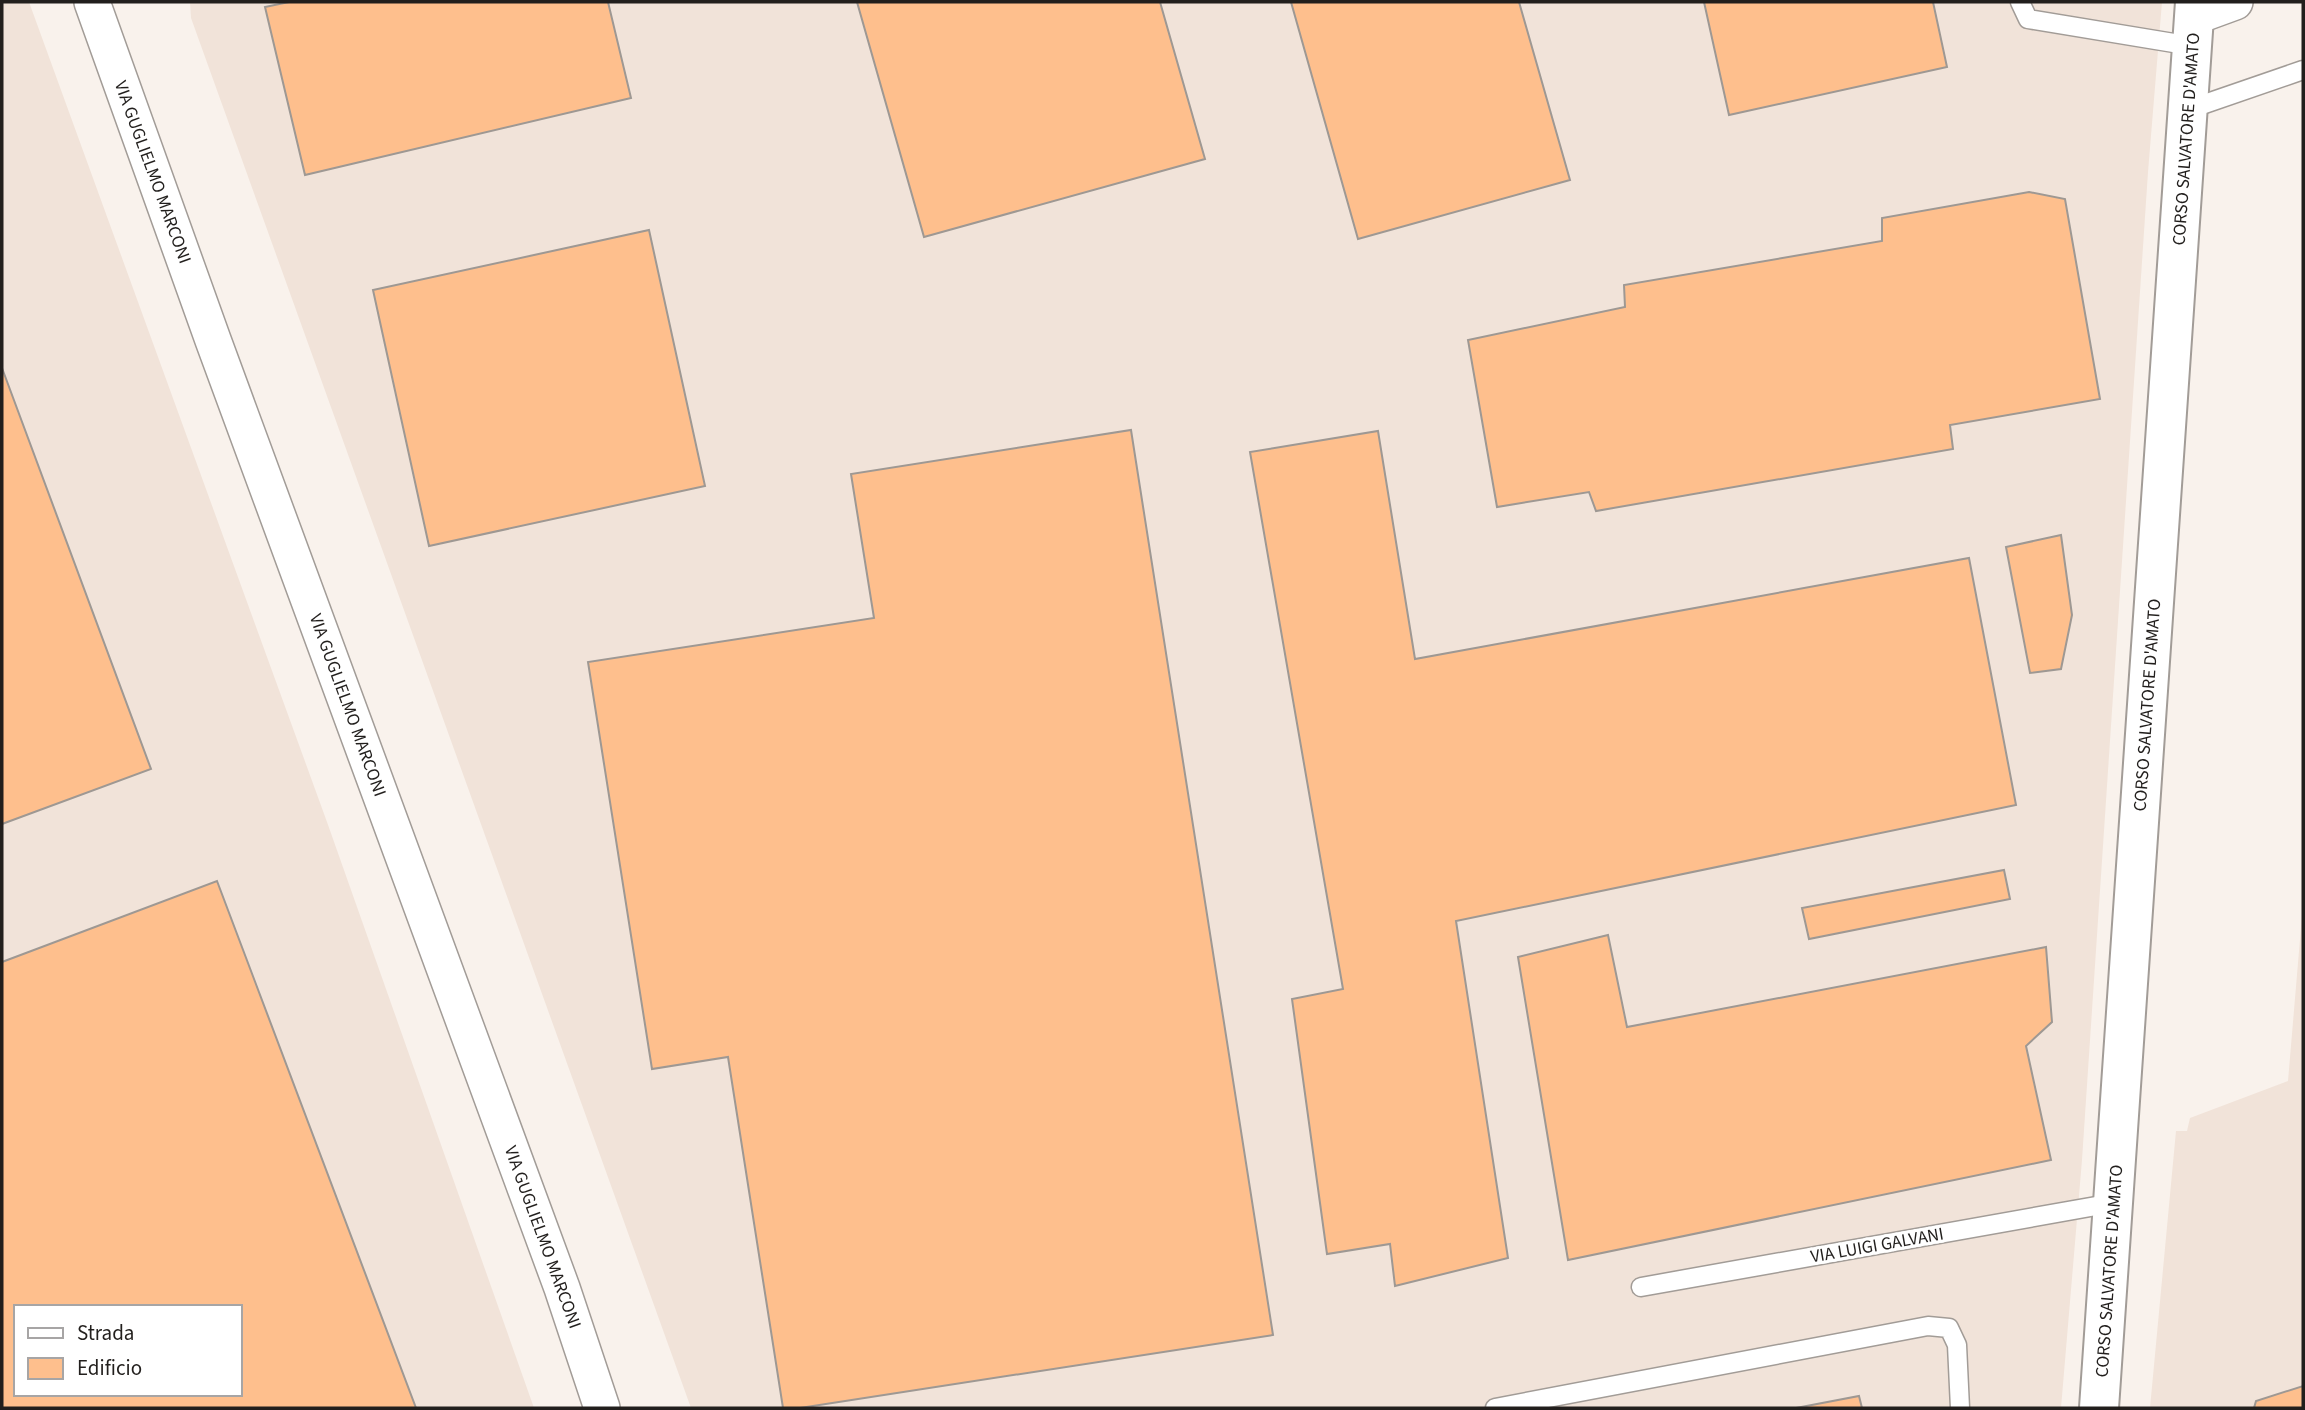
<svg xmlns="http://www.w3.org/2000/svg" width="2305" height="1410" viewBox="0 0 2305 1410" font-family="'Source Sans 3',sans-serif">
<rect width="100%" height="100%" fill="#f9f2ec"/>
<path fill="#f1e3d9" fill-rule="evenodd" d="M2 2H29L327 822 534 1408H2ZM16 1307H240V1394H16Z
M190 2H2162L2148 172 2082 1160 2061 1408H691L191 18Z
M2303 904V1408H2150L2176 1131H2187L2190 1118 2288 1081Z"/>
<path fill="#febf8d" stroke="#9e9893" stroke-width="2" fill-rule="evenodd" d="M289 2H608L631 98 305 175 265 7Z
M857 2H1160L1205 159 924 237Z
M1291 2H1519L1570 180 1358 239Z
M1704 2H1933L1947 67 1729 115Z
M2029 192 2065 199 2100 399 1950 425 1953 449 1596 511 1589 492 1497 507 1468 340 1625 307 1624 285 1882 241V218Z
M649 230 705 486 429 546 373 290Z
M2 368 151 769 2 824Z
M1131 430 1273 1335 800 1408H783L728 1057 652 1069 588 662 874 618 851 474Z
M1378 431 1415 659 1969 558 2016 805 1456 921 1508 1258 1395 1286 1390 1244 1327 1254 1292 999 1343 989 1250 452Z
M2061 535 2072 615 2061 669 2030 673 2006 547Z
M2004 870 2010 899 1809 939 1802 908Z
M217 881 416 1408H2V962ZM16 1307H240V1394H16Z
M1608 935 1627 1027 2046 947 2052 1022 2026 1046 2051 1160 1568 1260 1518 957Z
M2303 1386V1408H2254L2256 1401Z
M1859 1396 1862 1408H1796Z"/>
<g fill="none" stroke-linecap="round" stroke-linejoin="round">
<defs>
<path id="lane" d="M2020 2 2028 19 2192 46
M2187 110 2303 70
M1641 1287 2113 1203
M1495 1408 1928 1326 1949 1328 1957 1345 1960 1408"/>
<path id="street" d="M92 2 213 340 562 1288 602 1408
M2194 17 2235 2"/>
<path id="secondary" d="M2099 1408 2195 2"/>
</defs>
<use href="#lane" stroke="#a29c97" stroke-width="21"/>
<use href="#street" stroke="#a29c97" stroke-width="38"/>
<use href="#secondary" stroke="#a29c97" stroke-width="42"/>
<use href="#lane" stroke="#fff" stroke-width="18"/>
<use href="#street" stroke="#fff" stroke-width="35"/>
<use href="#secondary" stroke="#fff" stroke-width="38"/>
</g>
<g text-anchor="middle" stroke-width="6" stroke-linejoin="round" paint-order="stroke">
<g font-size="18" fill="#221f1d" stroke="#fff">
<text transform="translate(2186 139) rotate(-86)" y="6">CORSO SALVATORE D'AMATO</text>
<text transform="translate(153 172) rotate(70)" y="6">VIA GUGLIELMO MARCONI</text>
<text transform="translate(348 705) rotate(70)" y="6">VIA GUGLIELMO MARCONI</text>
<text transform="translate(2147 705) rotate(-86)" y="6">CORSO SALVATORE D'AMATO</text>
<text transform="translate(543 1237) rotate(70)" y="6">VIA GUGLIELMO MARCONI</text>
<text transform="translate(1877 1245) rotate(-10)" y="6">VIA LUIGI GALVANI</text>
<text transform="translate(2109 1271) rotate(-86)" y="6">CORSO SALVATORE D'AMATO</text>
</g>
</g>
<rect width="2305" height="1410" fill="none" stroke="#221f1d" stroke-width="7"/>
<rect x="14" y="1305" width="228" height="91" fill="#ffffff" stroke="#a7a5a5" stroke-width="2"/>
<rect x="28" y="1328" width="35" height="10" fill="#ffffff" stroke="#a7a5a5" stroke-width="2"/>
<text x="77" y="1340" font-size="21" fill="#221f1d">Strada</text>
<rect x="28" y="1358" width="35" height="21" fill="#febf8d" stroke="#a7a5a5" stroke-width="2"/>
<text x="77" y="1375" font-size="21" fill="#221f1d">Edificio</text>
</svg>
